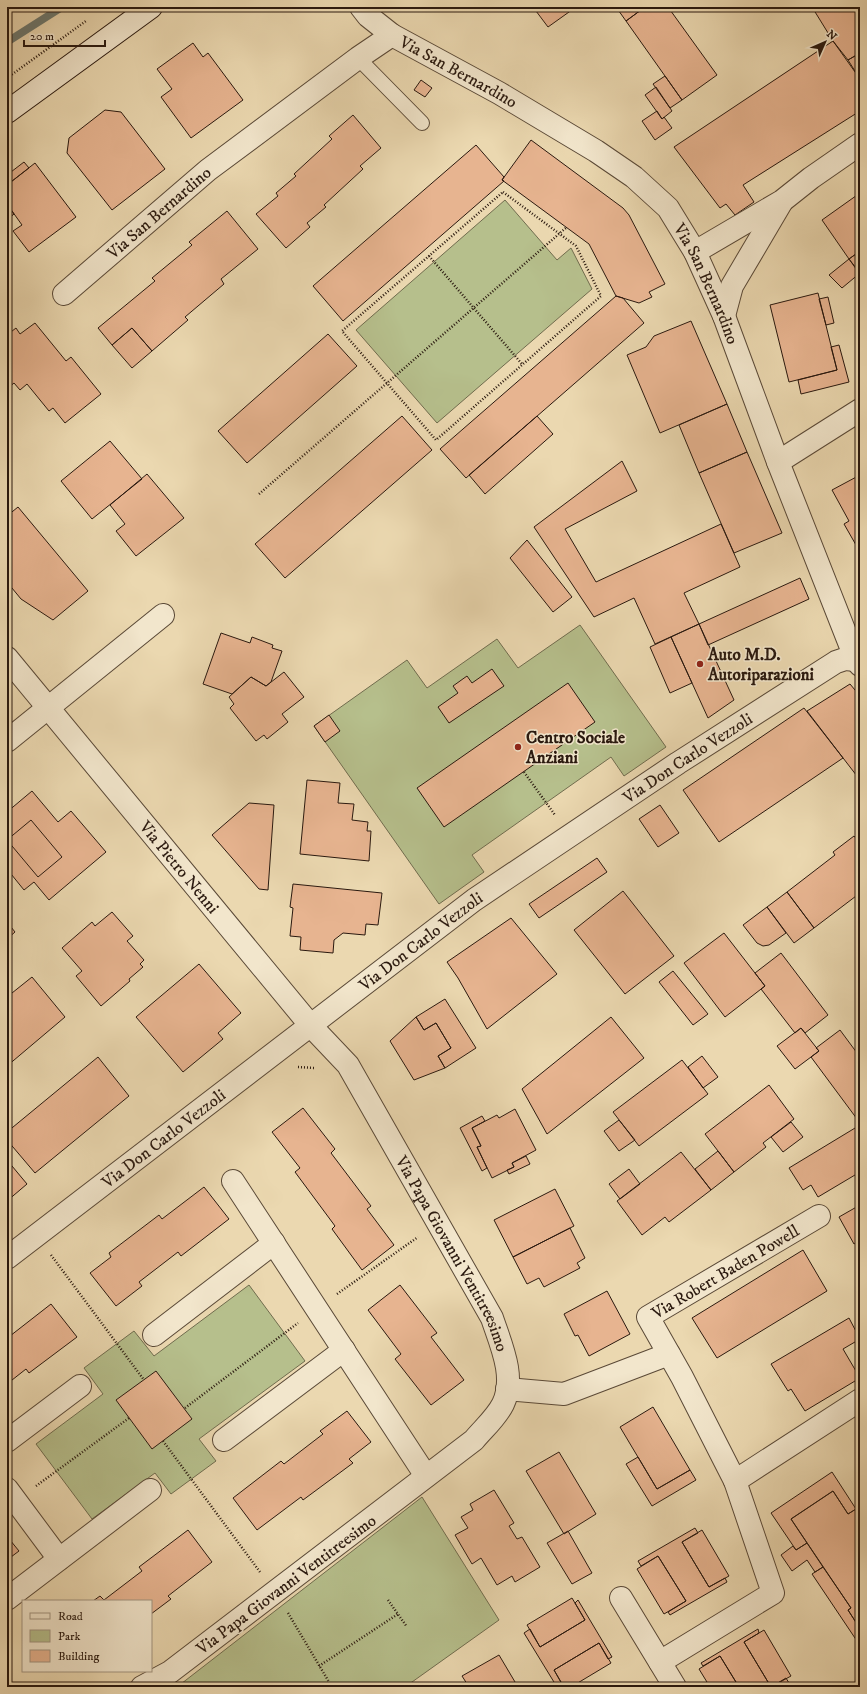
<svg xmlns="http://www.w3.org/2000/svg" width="867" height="1694" viewBox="0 0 867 1694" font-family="'IM FELL DW Pica',serif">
<rect width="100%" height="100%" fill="#ebd8b0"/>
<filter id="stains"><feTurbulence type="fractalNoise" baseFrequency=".005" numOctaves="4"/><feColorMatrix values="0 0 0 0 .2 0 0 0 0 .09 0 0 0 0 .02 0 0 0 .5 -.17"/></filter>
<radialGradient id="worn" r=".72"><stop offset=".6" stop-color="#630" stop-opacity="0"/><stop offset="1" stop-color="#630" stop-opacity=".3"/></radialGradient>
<path fill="#b6bf8c" stroke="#706c4e" d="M505 200 557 260 571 248 592 289 437 423 356 330Z
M580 625 666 747 624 776 611 757 472 855 484 872 439 904 314 726 407 660 427 688 497 639 518 668Z
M249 1285 305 1361 199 1439 216 1461 171 1494 155 1473 92 1519 36 1444 103 1394 84 1368 134 1331 154 1356Z
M422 1497 499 1620 405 1687H177Z"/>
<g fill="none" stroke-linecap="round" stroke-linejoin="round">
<path stroke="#6d7970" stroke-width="8" d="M7 42 62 7"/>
</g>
<path fill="#e7b490" stroke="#2a190f" d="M533 7H576L548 27Z
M616 7H645L626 21Z
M645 7H668L717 75 682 100 626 21Z
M812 7H860V53L848 60 833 41Z
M833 41 860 79V111L743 185 754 202 735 215 726 204 720 208 674 147Z
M193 43 203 57 208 53 243 100 191 138 161 97 172 89 157 69Z
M860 53V79L848 60Z
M665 76 682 100 670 108 653 84Z
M421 80 432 88 425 97 414 90Z
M656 87 672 111 662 119 645 95Z
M105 110 121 112 165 169 112 210 67 153 69 138Z
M657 111 662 119 664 117 672 128 655 140 642 121Z
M353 115 381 148 360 166 363 169 324 205 326 207 307 223 310 227 286 248 256 214 278 196 276 193 296 176 294 174 332 139 329 136Z
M531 140 623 208 629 215 665 284 649 292 652 297 639 303 616 296 589 244 502 180Z
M476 145 504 177 502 180 504 181 343 321 313 286Z
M24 162 29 168 7 185V175Z
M35 163 76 217 29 252 13 231 22 225 7 204V185Z
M860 193V251L849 259 822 220Z
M7 204 14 214 7 220Z
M227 211 258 249 221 279 224 284 185 317 188 320 152 351 132 328 112 345 98 328 155 281 152 278 192 245 189 242Z
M860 251V272L859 273 849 259Z
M849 259 860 273 842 288 829 275Z
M818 293 837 370 789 382 770 305Z
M616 296 623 298 644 323 466 478 440 449Z
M828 297 834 323 826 325 819 299Z
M691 321 727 404 660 433 627 355 646 347 654 336Z
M35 323 66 361 71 357 101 394 65 423 53 408 49 411 27 384 20 390 14 383 8 388 7 386V335L16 328 20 334Z
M132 328 152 351 132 368 112 345Z
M328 334 357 366 247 463 218 431Z
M839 345 849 382 801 394 798 380 837 370 831 347Z
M727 404 747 452 699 473 679 425Z
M402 416 432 450 285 578 255 544Z
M537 416 553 434 485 494 469 475Z
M110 441 142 479 92 519 61 481Z
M747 452 782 533 734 553 699 473Z
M622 461 637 491 565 529 596 582 721 524 740 567 684 593 699 624 655 644 634 598 594 617 534 527Z
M147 474 184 518 136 556 116 531 125 524 110 505Z
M860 475V552L844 524 849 521 832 490Z
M18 507 88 591 53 620 21 599 7 582V516Z
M527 540 572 597 553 612 510 558Z
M800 578 809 599 708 645 699 624Z
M699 624 734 700 708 718 671 637Z
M221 633 250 643 252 637 273 645 272 648 282 651 271 682 266 686 251 677 232 694 203 684Z
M671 637 692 683 670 693 650 647Z
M492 669 504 686 449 723 438 707 458 693 453 686 467 676 472 683Z
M284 672 304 697 282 714 288 722 267 739 264 735 256 741 230 708 234 704 229 697 251 677 266 686Z
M568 683 595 722 444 827 417 788Z
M850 684 860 696V780L807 711Z
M804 708 843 758 719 842 683 790Z
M329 715 340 731 325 742 314 726Z
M307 780 340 783 338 803 354 804 352 820 368 822 367 831H371L369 861 300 854Z
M32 791 58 822 71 811 106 852 49 900 34 882 24 890 7 869V812Z
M249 803 274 805 268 890 259 889 212 835Z
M660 805 679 833 658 847 639 819Z
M31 820 62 857 38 877 7 840Z
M854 836 860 843V893L814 928 787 892 835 855 833 852Z
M597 858 607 872 539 918 529 904Z
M293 884 382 893 378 925 366 924 365 935 343 933 334 940 333 953 300 950 301 937 290 936 293 908 290 907Z
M623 891 674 956 625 994 574 930Z
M787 892 814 928 794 943 767 907Z
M767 907 786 933 769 945 763 946 757 943 743 925Z
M112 912 133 936 127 941 144 960 140 964 143 967 129 979 130 981 101 1006 76 976 82 971 62 948 92 922 95 926Z
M511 918 557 974 487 1029 458 978 447 962Z
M7 922 15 932 7 939Z
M724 933 765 986 725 1017 684 963Z
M781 953 828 1015 805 1033 801 1028 795 1033 761 989 765 986 755 973Z
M199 964 241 1013 218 1033 223 1039 183 1072 136 1017Z
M673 971 708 1014 693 1025 659 982Z
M32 977 65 1017 7 1066V997Z
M445 999 476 1048 445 1068 438 1056 451 1048 436 1023 424 1030 416 1017Z
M416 1017 424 1030 436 1023 451 1048 438 1056 445 1068 414 1080 390 1041Z
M611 1017 644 1058 547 1134 522 1089Z
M801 1028 819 1051 795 1069 777 1046Z
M840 1030 860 1057V1123L811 1057 819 1051 816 1048Z
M702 1056 718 1077 703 1088 688 1067Z
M98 1057 129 1096 35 1173 7 1140V1132Z
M682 1060 708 1094 639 1146 613 1112Z
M769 1085 794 1119 763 1143 766 1147 734 1172 705 1134Z
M303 1108 335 1149 331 1153 371 1206 367 1209 394 1245 362 1270 332 1229 335 1226 295 1172 300 1168 272 1132Z
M515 1109 536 1150 512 1163 514 1167 492 1178 477 1147 481 1146 472 1128 497 1115 499 1118Z
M482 1116 485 1121 472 1128 481 1146 477 1147 487 1168 482 1171 460 1128Z
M619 1120 635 1140 619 1151 604 1131Z
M791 1122 803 1137 783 1152 771 1137Z
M860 1125V1172L818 1197 811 1185 803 1190 789 1168Z
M718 1151 734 1172 711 1190 695 1169Z
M681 1152 711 1190 669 1222 665 1217 642 1235 617 1201Z
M526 1156 530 1164 509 1174 507 1170 514 1167 512 1163Z
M7 1160 27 1184 7 1201Z
M629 1169 640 1184 620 1199 609 1184Z
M204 1187 229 1219 181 1256 178 1252 139 1282 142 1286 116 1306 90 1273 111 1257 109 1253 159 1215 162 1219Z
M555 1189 574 1226 513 1257 494 1220Z
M860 1205V1242L859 1241 854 1244 839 1217Z
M570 1228 585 1258 577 1263 580 1268 544 1287 539 1278 527 1284 513 1257Z
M803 1250 827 1291 717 1358 692 1318Z
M400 1285 437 1333 431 1337 464 1380 431 1405 395 1359 401 1354 368 1310Z
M607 1291 630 1334 589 1356 578 1335 575 1336 564 1314Z
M51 1304 77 1337 29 1373 26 1369 7 1384V1332L10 1336Z
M849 1318 860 1339 843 1349 860 1378 805 1411 791 1389 788 1391 771 1364Z
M156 1371 192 1419 152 1449 116 1400Z
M653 1407 690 1470 657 1489 620 1427Z
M347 1411 371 1442 349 1459 353 1463 303 1500 301 1497 257 1530 233 1498 281 1461 284 1464 323 1434 320 1431Z
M559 1452 596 1514 564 1534 526 1471Z
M638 1457 657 1489 690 1470 696 1480 652 1506 626 1464Z
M832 1472 856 1509 848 1514 833 1491 791 1519 807 1543 796 1550 771 1513Z
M494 1490 514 1523 509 1526 517 1539 522 1537 540 1567 515 1582 512 1576 497 1585 481 1558 472 1564 455 1535 468 1528 461 1517 473 1510 470 1504Z
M833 1491 848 1514 856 1509 860 1514V1622L857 1624 848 1610 851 1608 791 1519Z
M695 1528 698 1533 682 1542 709 1587 725 1578 727 1582 670 1615 668 1612 686 1601 658 1556 641 1566 638 1561Z
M188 1530 212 1562 168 1596 171 1599 151 1614V1601H93L100 1596 104 1600 142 1571 139 1567Z
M702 1530 729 1576 709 1587 682 1542Z
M568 1531 592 1573 572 1584 547 1543Z
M10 1540 19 1551 7 1560V1542Z
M807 1543 823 1567 815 1572 807 1560 792 1571 781 1555 793 1546 796 1550Z
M658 1556 686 1601 664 1614 637 1569Z
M823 1567 851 1608 848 1610 857 1624 860 1622 859 1644 812 1574Z
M572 1598 585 1620 540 1647 527 1625Z
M578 1600 612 1657 608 1659 599 1643 554 1670 563 1686 557 1687 524 1633 530 1629 540 1647 585 1620 575 1603Z
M758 1629 759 1633 744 1642 771 1687H739L720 1656 703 1666 701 1663Z
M764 1630 791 1676 771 1687 744 1642Z
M599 1643 611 1663 571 1687H564L554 1670Z
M499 1655 518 1687H469L462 1676Z
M720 1656 739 1687H710L699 1669Z
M786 1678 789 1683 783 1687H771Z"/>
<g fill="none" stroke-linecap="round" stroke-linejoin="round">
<defs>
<path id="lane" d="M358 58 422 123"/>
<g id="street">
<path id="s1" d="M361 7 368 16 392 35 499 93 596 151 634 177 668 208 695 252 724 316 778 462 856 660 860 665"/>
<path d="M695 252 782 201 811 178 860 144"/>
<path id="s2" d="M64 294 208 170 358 58 392 35"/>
<path d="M724 316 732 286 781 203"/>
<path d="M778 462 860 410"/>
<path id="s3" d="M7 658 311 1026 348 1065 492 1318C501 1345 516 1377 503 1404 496 1418 483 1429 474 1440L170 1672 142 1687"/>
<path d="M7 741 163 615"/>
<path d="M233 1181 426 1476"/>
<path id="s4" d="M7 1258 474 900 678 763 836 662 845 659 856 660"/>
<path d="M154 1335 274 1243"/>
<path d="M507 1389 564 1394 669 1354"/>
<path d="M224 1440 344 1350"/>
<path d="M7 1441 80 1386"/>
<path d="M735 1481 860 1400"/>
<path d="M7 1489 59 1559"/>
<path d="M621 1598 675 1687"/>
<path d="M7 1599 150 1490"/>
<path id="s5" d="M660 1662 773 1593 735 1481 682 1377 648 1317 819 1216"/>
</g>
<path id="secondary" d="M7 112 151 7"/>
</defs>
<use href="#lane" stroke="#5a4937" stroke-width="16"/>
<use href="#street" stroke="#5a4937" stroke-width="24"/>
<use href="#secondary" stroke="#2a190f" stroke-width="24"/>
<path stroke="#2a190f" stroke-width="2.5" stroke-dasharray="1 2" stroke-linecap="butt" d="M7 78 86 21
M503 192 576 246 601 296 436 440 342 331Z
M429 256 522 364
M259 494 567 227
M524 772 555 815
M298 1067 315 1068
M51 1255 144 1380
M337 1294 418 1237
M185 1408 298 1323
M163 1441 260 1572
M36 1486 129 1418
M388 1600 407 1627
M288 1613 332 1687
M319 1666 398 1614"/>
<use href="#lane" stroke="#f2e6cc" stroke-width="14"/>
<use href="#street" stroke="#f2e6cc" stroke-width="22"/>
<use href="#secondary" stroke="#f2e6cc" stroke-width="22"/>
</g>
<g fill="#8f2418" stroke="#f2e6cc" stroke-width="1.5">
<circle cx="700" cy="664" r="4"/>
<circle cx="518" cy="747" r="4"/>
</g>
<g text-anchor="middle" stroke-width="3" stroke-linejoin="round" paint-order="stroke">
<g font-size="17" fill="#2a190f" stroke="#f2e6cc">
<text dy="6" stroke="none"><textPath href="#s1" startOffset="118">Via San Bernardino</textPath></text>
<text dy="6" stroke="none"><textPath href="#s2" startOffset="125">Via San Bernardino</textPath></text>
<text dy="6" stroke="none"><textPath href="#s1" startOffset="454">Via San Bernardino</textPath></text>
<text dy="6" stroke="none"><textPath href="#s4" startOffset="845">Via Don Carlo Vezzoli</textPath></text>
<text dy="6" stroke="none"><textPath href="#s3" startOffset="271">Via Pietro Nenni</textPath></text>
<text dy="6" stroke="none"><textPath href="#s4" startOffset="521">Via Don Carlo Vezzoli</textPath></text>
<text dy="6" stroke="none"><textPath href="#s4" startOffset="197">Via Don Carlo Vezzoli</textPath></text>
<text dy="6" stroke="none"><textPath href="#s3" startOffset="747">Via Papa Giovanni Ventitreesimo</textPath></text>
<text dy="6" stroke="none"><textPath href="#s5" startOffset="526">Via Robert Baden Powell</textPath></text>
<text transform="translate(286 1584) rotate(-37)" y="6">Via Papa Giovanni Ventitreesimo</text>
</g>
<g font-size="17" font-weight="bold" fill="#2a190f" stroke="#f2e6cc" text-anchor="start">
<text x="708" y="660">Auto M.D.<tspan x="708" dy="20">Autoriparazioni</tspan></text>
<text x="526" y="743">Centro Sociale<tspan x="526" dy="20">Anziani</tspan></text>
</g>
</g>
<rect width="867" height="1694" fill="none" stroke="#ebd8b0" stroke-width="24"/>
<rect x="8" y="8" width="851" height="1678" fill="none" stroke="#2a190f" stroke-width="2"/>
<rect x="12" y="12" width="843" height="1670" fill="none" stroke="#2a190f"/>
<rect x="22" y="1600" width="130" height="72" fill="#f2e6cc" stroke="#a29480"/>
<rect x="30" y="1613" width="20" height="6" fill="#f2e6cc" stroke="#a29480"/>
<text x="58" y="1620" font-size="12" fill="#2a190f">Road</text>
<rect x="30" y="1630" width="20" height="12" fill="#b6bf8c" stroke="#a29480"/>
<text x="58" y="1640" font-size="12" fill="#2a190f">Park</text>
<rect x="30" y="1650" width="20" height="12" fill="#e7b490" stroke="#a29480"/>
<text x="58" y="1660" font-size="12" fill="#2a190f">Building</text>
<g transform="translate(825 42) rotate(45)" stroke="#f2e6cc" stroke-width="3" paint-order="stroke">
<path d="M0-3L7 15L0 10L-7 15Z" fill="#2a190f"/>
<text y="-6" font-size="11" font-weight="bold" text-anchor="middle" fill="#2a190f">N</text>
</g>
<path d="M24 40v6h81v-6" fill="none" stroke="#2a190f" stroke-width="2"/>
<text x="30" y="40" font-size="12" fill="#2a190f" stroke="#f2e6cc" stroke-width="3" paint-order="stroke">20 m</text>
<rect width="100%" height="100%" filter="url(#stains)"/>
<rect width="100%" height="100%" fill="url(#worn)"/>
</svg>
